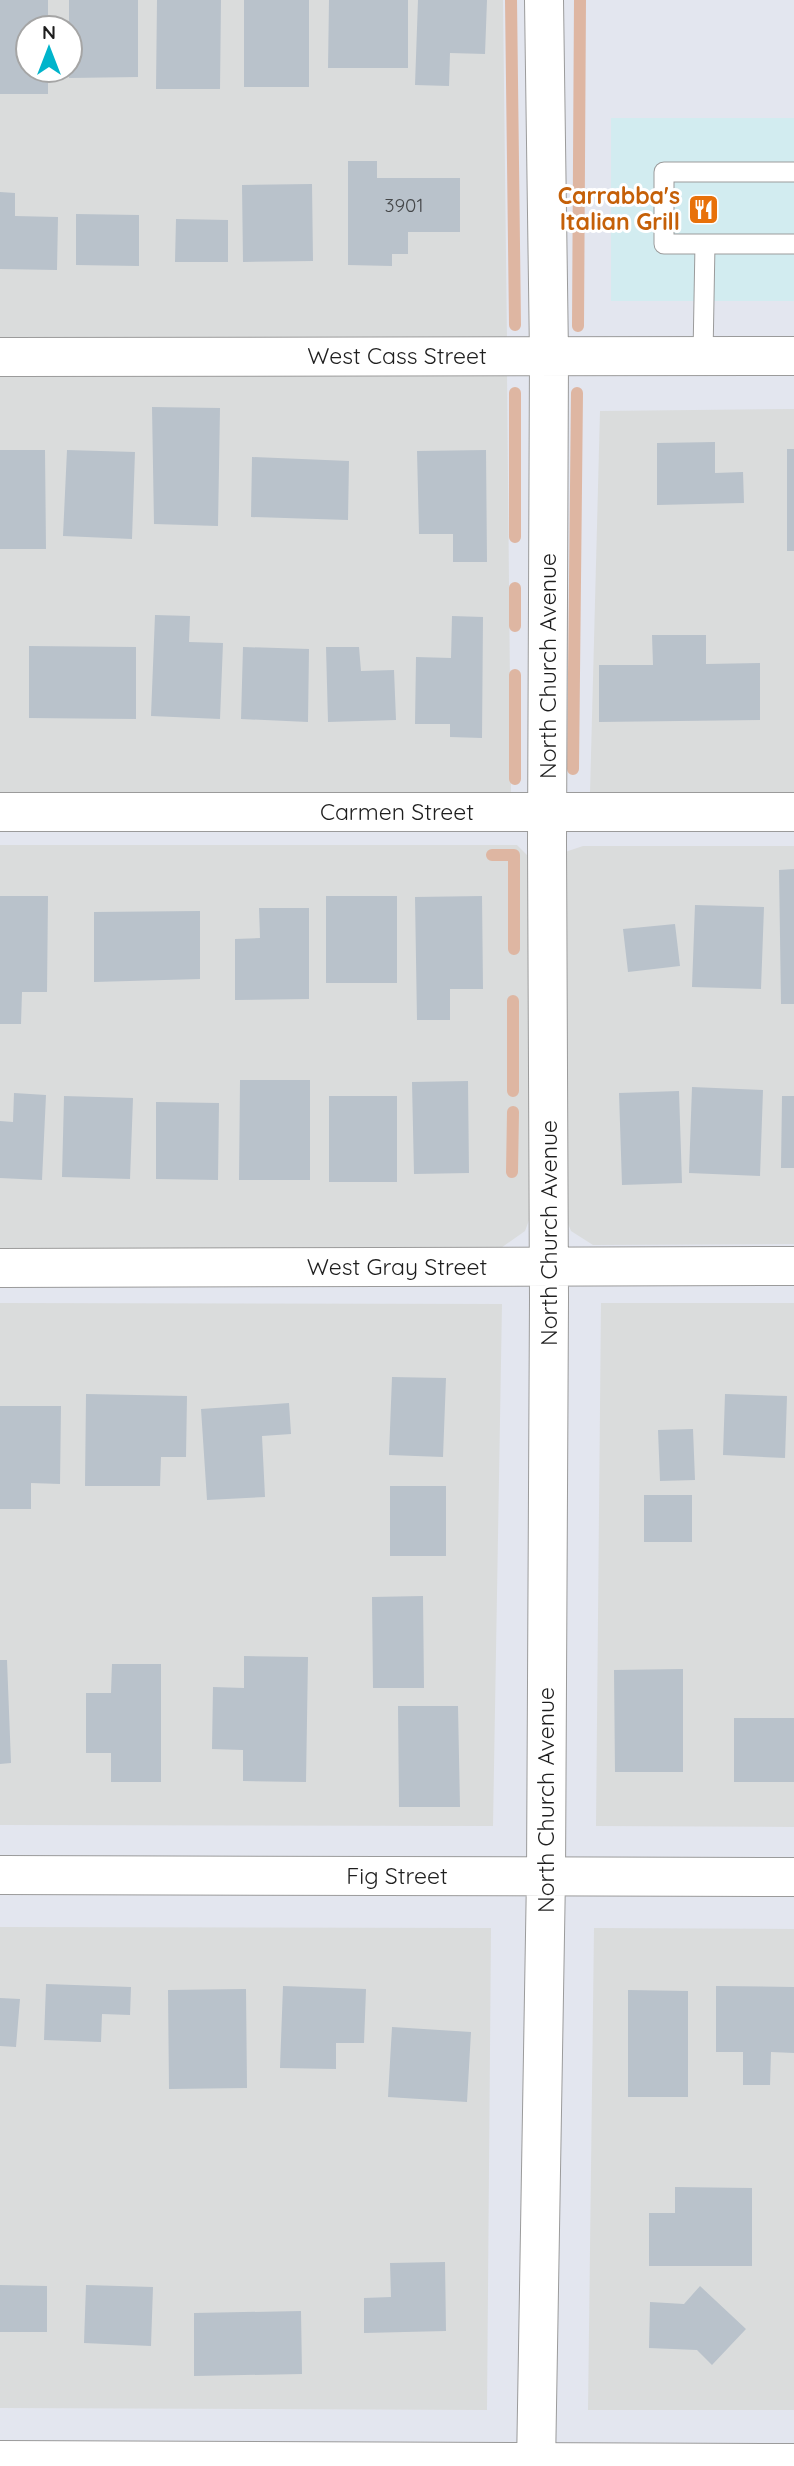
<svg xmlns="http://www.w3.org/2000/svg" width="794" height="2466" viewBox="0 0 794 2466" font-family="Quicksand,sans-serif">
<rect width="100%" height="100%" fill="#e3e6ef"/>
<path fill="#dadcdc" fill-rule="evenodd" d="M0 0H503L507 340 0 342ZM28 28H70V70H28Z
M507 374 511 793 0 795V376Z
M794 409V795L590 794 600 411Z
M0 845H517L528 856 531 1215 525 1231 498 1250H0Z
M583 846H794V1244L593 1245 571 1231 563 1211 565 852Z
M0 1303 502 1304 493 1826 0 1825Z
M601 1303H794V1827L596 1826Z
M0 1927 491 1928 487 2410 0 2408Z
M594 1928 794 1929V2410H588Z"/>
<path fill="#d2ecf0" d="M611 118H794V301H611Z"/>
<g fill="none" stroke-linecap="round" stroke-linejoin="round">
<path stroke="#deb6a2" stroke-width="12" d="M511 0 515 325
M578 326 580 0
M515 393V537
M515 588V626
M515 675V779
M573 769 577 393
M492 855H514V949
M513 1091V1001
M512 1172 513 1112"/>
</g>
<path fill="#b9c2cb" d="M0 0H48V28H28V70H48V94H0Z
M69 0H138V77L69 78Z
M157 0H221L220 89H156Z
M244 0H309V87H244Z
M329 0H408V68H328Z
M418 0H487L485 54 450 53 449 86 415 85Z
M348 161H377V178H460V232H408V254H392V266L348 265Z
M312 184 313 261 243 262 242 185Z
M0 192 15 193V216L58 217 57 270 0 269Z
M76 214 139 215V266L76 265Z
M176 219 228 220V262H175Z
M152 407 220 408 218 526 154 524Z
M715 442V473L743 472 744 503 657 505V443Z
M787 449H794V551H787Z
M0 450H45L46 549H0Z
M67 450 135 452 132 539 63 536Z
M486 450 487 562H453V534H419L417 451Z
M252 457 349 461 348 520 251 517Z
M155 615 190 616 189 642 223 643 220 719 151 716Z
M452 616 483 617 482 738 450 737V724H415L416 657 451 658Z
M652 635H706V664L760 663V720L599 722V665H653Z
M29 646 136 647V719L29 718Z
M243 647 309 649 308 722 241 719Z
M326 647H359L361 671 394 670 396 720 328 722Z
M794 869V1004H781L779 870Z
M0 896H48L47 992H22L21 1024H0Z
M326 896H397V983H326Z
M482 896 483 989H450V1020H417L415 897Z
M695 905 764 907 761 989 692 987Z
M259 908H309V999L235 1000V939L260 938Z
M200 911V979L94 982V912Z
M675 924 680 966 628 972 623 929Z
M240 1080H310V1180H239Z
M468 1081 469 1173 414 1174 412 1082Z
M692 1087 763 1090 760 1176 689 1173Z
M679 1091 682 1183 622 1185 619 1093Z
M14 1093 46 1095 42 1180 0 1178V1121L13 1122Z
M64 1096 133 1098 130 1179 62 1177Z
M329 1096H397V1182H329Z
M782 1096H794V1168H781Z
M156 1102 219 1103 218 1180 156 1179Z
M392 1377 446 1378 443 1457 389 1455Z
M86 1394 187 1396 186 1457H161L160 1486H85Z
M725 1394 787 1396 785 1458 723 1455Z
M289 1403 291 1434 262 1436 265 1497 207 1500 201 1409Z
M0 1406H61L60 1484 31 1483V1509H0Z
M693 1429 695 1480 660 1481 658 1430Z
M390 1486H446V1556H390Z
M644 1495H692V1542H644Z
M423 1596 424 1688H373L372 1597Z
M244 1656 308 1657 306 1782 243 1781V1750L212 1749 213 1687 244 1688Z
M0 1660H7L11 1763 0 1764Z
M112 1664H161V1782H111V1753H86V1693H111Z
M683 1669V1772H615L614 1670Z
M398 1706H458L460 1807H399Z
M734 1718H794V1782H734Z
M46 1984 131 1987 130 2015 102 2014 101 2042 44 2040Z
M283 1986 366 1989 364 2043H336V2069L280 2068Z
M716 1986 794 1987V2053L771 2052 770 2085H743V2052H716Z
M246 1989 247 2088 169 2089 168 1990Z
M628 1990 688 1991V2097H628Z
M0 1998 20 1999 16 2047 0 2046Z
M392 2027 471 2032 467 2102 388 2097Z
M675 2187 752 2188V2266H649V2213H675Z
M445 2262 446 2331 364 2333V2298L391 2297 390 2263Z
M0 2285 47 2286V2332H0Z
M86 2285 153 2287 151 2346 84 2343Z
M700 2286 746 2329 712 2365 697 2350 649 2348 650 2302 684 2304Z
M301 2311 302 2374 194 2376V2313Z"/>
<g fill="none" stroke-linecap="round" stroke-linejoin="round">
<defs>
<path id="service" d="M794 172H664V244H794
M703 355 705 244"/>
<path id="minor" d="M0 357 794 356
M0 812H794
M0 1268 794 1266
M0 1875 794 1877
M0 2460 794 2463
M536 2466 546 1876 549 1299 547 842 549 355 544 0"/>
</defs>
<use href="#service" stroke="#9b9b9b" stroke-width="21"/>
<use href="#minor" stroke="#9b9b9b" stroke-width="40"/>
<use href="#service" stroke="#fff" stroke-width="19"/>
<use href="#minor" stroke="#fff" stroke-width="38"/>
</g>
<defs>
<symbol id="restaurant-square" viewBox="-11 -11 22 22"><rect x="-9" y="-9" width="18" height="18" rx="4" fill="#e8710a" stroke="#fff"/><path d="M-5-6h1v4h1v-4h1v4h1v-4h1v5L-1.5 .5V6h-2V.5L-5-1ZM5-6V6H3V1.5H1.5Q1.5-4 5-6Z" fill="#fff"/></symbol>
</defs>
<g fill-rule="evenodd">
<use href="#restaurant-square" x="686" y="192" width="35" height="35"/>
</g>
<g text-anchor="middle" stroke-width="6" stroke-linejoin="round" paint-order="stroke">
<g font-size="19" fill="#454749">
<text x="404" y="212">3901</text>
</g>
<g font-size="23" font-weight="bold" fill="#c56008" stroke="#fff" text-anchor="end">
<text x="680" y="204">Carrabba's<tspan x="680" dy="26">Italian Grill</tspan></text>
</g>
<g font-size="23" fill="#1e1e1e" stroke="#fff">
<text x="397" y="364">West Cass Street</text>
<text transform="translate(548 666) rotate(-90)" y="8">North Church Avenue</text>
<text x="397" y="820">Carmen Street</text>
<text transform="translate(549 1233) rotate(-90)" y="8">North Church Avenue</text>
<text x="397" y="1275">West Gray Street</text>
<text transform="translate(546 1800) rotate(-90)" y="8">North Church Avenue</text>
<text x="397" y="1884">Fig Street</text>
</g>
</g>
<g transform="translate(49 49)"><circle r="33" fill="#ffffff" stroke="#a5a5a5" stroke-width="2"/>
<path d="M0-5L12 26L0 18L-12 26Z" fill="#00b4cb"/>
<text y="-10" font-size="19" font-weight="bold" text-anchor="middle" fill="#1e1e1e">N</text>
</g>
</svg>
